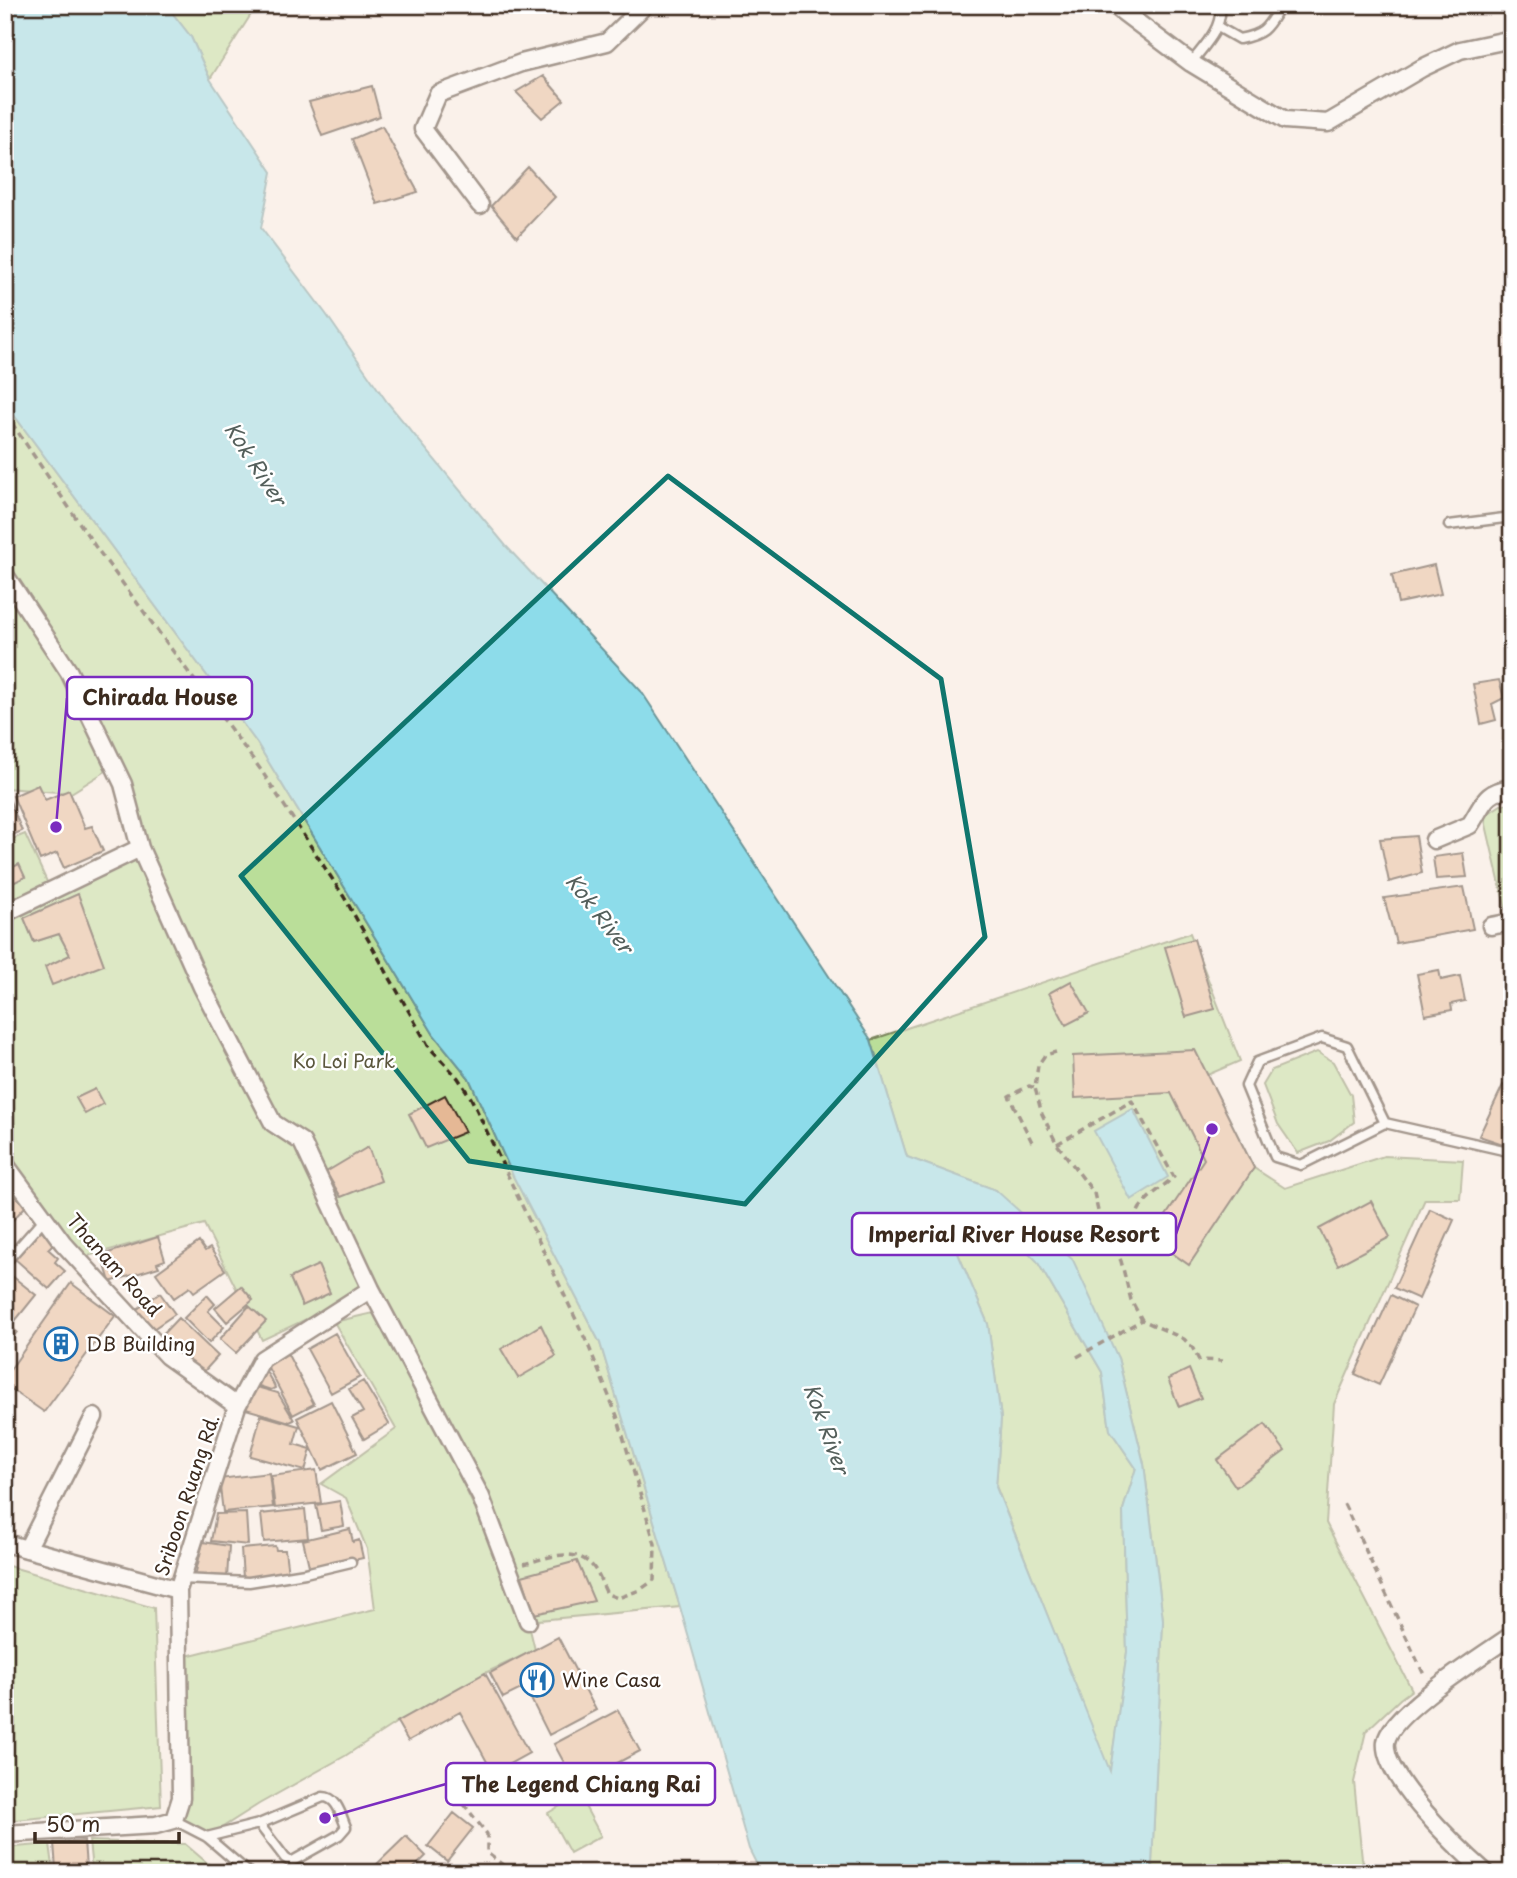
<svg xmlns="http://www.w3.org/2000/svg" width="1517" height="1878" viewBox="0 0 1517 1878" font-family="'Playpen Sans',sans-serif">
<rect width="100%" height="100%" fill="#faf1ea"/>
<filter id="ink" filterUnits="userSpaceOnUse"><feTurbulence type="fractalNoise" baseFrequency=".0143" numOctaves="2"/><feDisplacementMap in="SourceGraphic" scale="14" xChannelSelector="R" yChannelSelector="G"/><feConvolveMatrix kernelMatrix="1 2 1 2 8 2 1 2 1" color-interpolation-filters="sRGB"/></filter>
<g filter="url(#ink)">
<path fill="#bade99" stroke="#7a845c" stroke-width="2" fill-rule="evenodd" d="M166 5H257L210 79 191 37Z
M5 403 257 743 434 1035 469 1078 513 1176 600 1343 680 1607 528 1621 535 1650 485 1673 397 1722 345 1756 259 1804 207 1837 174 1820 178 1658 375 1609 367 1549 346 1498 321 1484 396 1429 334 1322 382 1311 370 1289 262 1340 204 1224 88 1256 45 1218 5 1164V913L140 848 114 766 71 793 5 788ZM78 894 104 965 70 955 59 934 34 942 24 918ZM317 1266 330 1293 302 1305 290 1278ZM391 1330 481 1497 522 1609Z
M1512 803V914L1507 915 1484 816 1501 805Z
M25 834 48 884 5 905V842Z
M1190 933 1240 1061 1207 1075 1254 1168 1285 1188 1384 1156 1463 1160 1460 1199H1425L1334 1404 1326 1523 1412 1690 1400 1699 1366 1731 1354 1782 1362 1859 1371 1873H1157L1152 1864 1163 1620 1144 1464 1118 1358 996 1190 907 1157 871 1040Z
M1317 1052 1333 1062 1351 1095 1354 1122 1329 1141 1298 1153 1278 1124 1263 1085 1272 1070Z
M965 1222 1004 1227 1037 1261 1102 1372 1110 1430 1136 1468 1123 1510 1127 1652 1110 1773 996 1486 1001 1418 988 1324 954 1244Z
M5 1565 154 1608 161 1806 5 1821Z
M579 1795 601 1836 570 1853 548 1813Z
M89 1841 185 1844 219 1873H77L92 1870Z
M50 1844 54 1873H5V1848Z"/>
<path fill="#8ddcea" stroke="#6c9598" stroke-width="2" fill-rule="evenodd" d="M5 5H166L191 37 210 79 272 172 261 228 326 314 387 402 506 546 641 691 871 1040 907 1157 996 1190 1073 1260 1118 1358 1144 1464 1163 1620 1152 1864 1157 1873H761L749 1849 680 1607 600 1343 513 1176 469 1078 434 1035 257 743 5 403ZM965 1222 1004 1227 1037 1261 1102 1372 1110 1430 1136 1468 1123 1510 1127 1652 1110 1771 996 1487 1001 1418 988 1324 954 1244Z
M1133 1109 1168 1177 1131 1200 1094 1131Z"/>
<path fill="#e5b895" stroke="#3b2a1e" stroke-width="2" d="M543 76 564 100 542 118 516 92Z
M372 86 380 116 322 136 309 102Z
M382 126 418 192 377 204 352 139Z
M528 167 555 197 517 237 491 206Z
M1434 565 1441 594 1398 603 1392 575Z
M1499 680 1504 698 1492 704 1496 720 1481 724 1473 684Z
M38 785 45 800 69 790 85 828 92 826 103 851 64 868 57 853 40 860 13 796Z
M5 789 22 831 5 838Z
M1416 836 1422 873 1389 882 1380 839Z
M1463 853 1467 877 1436 879 1433 857Z
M19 864 25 877 13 883 7 870Z
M1464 887 1473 929 1396 943 1384 898Z
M78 894 104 965 52 985 45 967 70 955 59 934 34 942 24 918Z
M1194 939 1215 1009 1186 1017 1165 947Z
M1439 970 1441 980 1460 976 1465 1001 1451 1004 1452 1010 1425 1015 1417 974Z
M1071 981 1089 1013 1066 1025 1049 993Z
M1195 1050 1254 1168 1189 1265 1151 1238 1204 1159 1171 1093 1075 1098 1073 1056Z
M1503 1085 1512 1089V1147L1479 1136Z
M95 1089 103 1104 85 1114 76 1098Z
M445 1095 465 1132 426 1148 409 1114Z
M368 1147 381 1181 341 1197 326 1172Z
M5 1187 26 1206 5 1228Z
M1371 1201 1390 1237 1338 1265 1319 1229Z
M1430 1209 1454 1220 1419 1299 1394 1288Z
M41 1230 55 1242 48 1249 58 1258 55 1262 65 1271 49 1289 15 1259Z
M158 1237 165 1260 157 1263 159 1267 110 1282 102 1255Z
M199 1242 205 1251 210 1248 225 1270 194 1292 190 1287 174 1298 156 1273Z
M318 1265 330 1293 302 1306 290 1278Z
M12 1276 36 1295 15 1321 5 1313V1282Z
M71 1283 115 1316 44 1412 5 1385V1377Z
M241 1286 253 1300 227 1322 215 1308Z
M160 1293 175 1314 150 1331 136 1310Z
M207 1295 215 1304 208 1311 224 1327 209 1343 184 1318Z
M1391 1295 1415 1307 1379 1385 1355 1374Z
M249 1306 266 1321 236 1353 220 1339Z
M178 1318 218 1356 199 1377 159 1338Z
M5 1323 17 1332 5 1348Z
M541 1325 556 1356 518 1378 501 1349Z
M335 1333 360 1377 331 1393 307 1349Z
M286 1351 314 1404 293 1415 265 1362Z
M262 1365 274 1385 275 1388 271 1390 253 1384Z
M1189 1369 1201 1398 1179 1407 1168 1379Z
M363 1381 389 1424 364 1439 352 1418 363 1412 349 1389Z
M253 1386 278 1393 294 1420 290 1422 246 1409Z
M331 1401 357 1453 322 1470 297 1418Z
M261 1415 299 1426 294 1444 311 1449 305 1471 250 1456Z
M1265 1424 1285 1451 1236 1487 1217 1460Z
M316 1470 321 1503 275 1508 271 1476Z
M269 1473 273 1507 223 1512 219 1479Z
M340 1501 344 1526 321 1530 316 1505Z
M305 1509 308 1538 264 1542 261 1514Z
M246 1513 248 1545 211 1541 216 1514Z
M350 1529 353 1542 359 1540 363 1558 310 1570 303 1540Z
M203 1542 229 1546 227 1578 195 1576Z
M275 1546 276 1550H285L288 1574 243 1578 241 1549Z
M577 1561 594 1601 534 1614 522 1576Z
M558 1637 596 1710 549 1735 525 1687 503 1698 490 1673Z
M485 1673 529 1753 493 1773 460 1712 408 1741 397 1722Z
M618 1710 640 1751 576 1785 554 1744Z
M454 1813 473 1828 447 1861 428 1846Z
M406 1836 426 1856 409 1873H383L376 1865Z
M84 1841 86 1867 56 1869 54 1843Z"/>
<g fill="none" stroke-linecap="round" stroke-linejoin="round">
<defs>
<path id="lane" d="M1218 27 1239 39C1266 34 1267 27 1281 5
M1191 63C1205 45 1223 28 1220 5
M1449 525 1512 517
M1385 1123 1347 1046 1322 1038 1257 1062 1246 1086 1275 1157 1301 1165 1385 1123 1512 1152
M5 1263 45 1218
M181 1579 249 1582 305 1573 351 1562
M174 1820 207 1837 249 1873
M207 1837 259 1824 323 1797C337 1797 341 1815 346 1827L339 1835 291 1862 285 1858 259 1824"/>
<path id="street" d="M1114 5 1191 63 1285 120 1328 123 1422 68 1460 50 1512 39
M480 205 423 129 438 94 521 63 607 42 645 5
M5 575 69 672 123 784 140 848 202 987 273 1123 302 1142 371 1289 481 1497 528 1621
M1434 840 1470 825C1484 804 1483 792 1512 788
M5 913 140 848
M1491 926 1512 922
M5 1164 63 1243 167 1356 237 1406
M5 1543 178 1590
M27 1549 94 1417
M5 1834 156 1825 174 1820 181 1798 178 1590 237 1406 262 1359 371 1289
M1486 1873C1461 1851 1381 1776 1386 1742 1390 1713 1485 1654 1512 1635"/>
</defs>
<use href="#lane" stroke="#3b2a1e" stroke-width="13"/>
<use href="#street" stroke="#3b2a1e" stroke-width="21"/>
<path stroke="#3b2a1e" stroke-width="3.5" stroke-dasharray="7 5" stroke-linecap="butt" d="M5 413 95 546 261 770 344 897 429 1047 458 1078 471 1098 589 1347 617 1416 655 1544 654 1580 640 1590 618 1598 607 1594C603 1586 599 1575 594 1568 576 1545 547 1558 524 1564
M1056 1052 1045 1055 1038 1065 1035 1088 1042 1114 1057 1144 1094 1193 1100 1220 1121 1261 1131 1300 1142 1320 1184 1339 1192 1347 1199 1360 1222 1361
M1032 1142 1009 1096 1029 1086 1035 1088
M1057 1144 1132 1101 1174 1177C1164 1186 1147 1197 1140 1208 1129 1227 1145 1236 1115 1249
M1077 1357 1142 1320
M1344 1504 1425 1677
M456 1794 487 1834V1853L511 1871 524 1864 536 1873"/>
<use href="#lane" stroke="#fff" stroke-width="8"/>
<use href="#street" stroke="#fff" stroke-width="16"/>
</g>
</g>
<path d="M0 0H1517V1878H0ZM668 476 941 679 985 937 745 1204 469 1161 241 876Z" fill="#faf1ea" fill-opacity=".55" fill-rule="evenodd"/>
<path fill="none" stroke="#0f766e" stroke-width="5" stroke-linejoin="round" d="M668 476 941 679 985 937 745 1204 469 1161 241 876Z"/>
<defs>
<symbol id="building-ring" viewBox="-11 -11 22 22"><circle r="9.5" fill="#fff" stroke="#1f6fb2" stroke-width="1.5"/><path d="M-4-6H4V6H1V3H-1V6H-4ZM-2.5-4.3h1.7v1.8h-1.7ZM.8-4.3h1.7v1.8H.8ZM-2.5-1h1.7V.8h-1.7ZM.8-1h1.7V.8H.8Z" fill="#1f6fb2"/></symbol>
<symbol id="restaurant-ring" viewBox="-11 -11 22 22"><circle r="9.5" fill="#fff" stroke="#1f6fb2" stroke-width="1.5"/><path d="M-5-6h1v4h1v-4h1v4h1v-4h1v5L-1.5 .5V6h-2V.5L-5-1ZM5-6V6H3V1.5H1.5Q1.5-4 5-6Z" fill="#1f6fb2"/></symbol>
</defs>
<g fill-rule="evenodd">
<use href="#building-ring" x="42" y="1325" width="38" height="38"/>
<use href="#restaurant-ring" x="518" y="1661" width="38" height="38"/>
</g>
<g text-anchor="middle" stroke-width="5" stroke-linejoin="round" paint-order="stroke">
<g font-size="19" fill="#5b573d" stroke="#fff">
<text x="344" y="1068">Ko Loi Park</text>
</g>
<g font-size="19" fill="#3b2a1e" stroke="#fff">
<text transform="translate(114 1265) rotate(48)" y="7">Thanam Road</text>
<text transform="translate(187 1495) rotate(-72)" y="7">Sriboon Ruang Rd.</text>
</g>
<g font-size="19" fill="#3b2a1e" stroke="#fff" text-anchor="start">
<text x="86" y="1351">DB Building</text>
<text x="562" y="1687">Wine Casa</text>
</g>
<g font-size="21" font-style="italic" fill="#545f5b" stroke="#fff">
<text transform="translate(255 464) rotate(57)" y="7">Kok River</text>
<text transform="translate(599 914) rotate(52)" y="7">Kok River</text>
<text transform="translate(826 1429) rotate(70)" y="7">Kok River</text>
</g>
</g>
<path fill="none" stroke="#7b2cbf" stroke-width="2.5" d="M56 827L67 698M1212 1129L1176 1234M325 1818L446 1784"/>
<g fill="#7b2cbf" stroke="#fff" stroke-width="2.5">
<circle cx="56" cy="827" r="7"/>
<circle cx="1212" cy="1129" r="7"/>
<circle cx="325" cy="1818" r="7"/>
</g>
<g fill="#fff" stroke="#7b2cbf" stroke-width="2.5">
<rect x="67" y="677" width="185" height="42" rx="7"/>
<rect x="852" y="1213" width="324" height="42" rx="7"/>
<rect x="446" y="1763" width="269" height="42" rx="7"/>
</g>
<g font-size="21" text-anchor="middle" font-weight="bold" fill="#3b2a1e">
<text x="160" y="705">Chirada House</text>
<text x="1014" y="1242">Imperial River House Resort</text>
<text x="581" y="1792">The Legend Chiang Rai</text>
</g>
<rect width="1517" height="1878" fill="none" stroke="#fff" stroke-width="28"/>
<rect x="14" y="14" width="1489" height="1850" fill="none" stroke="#3b2a1e" stroke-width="2.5" filter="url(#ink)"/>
<path d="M35 1832v10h144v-10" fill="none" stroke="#3b2a1e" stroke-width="3.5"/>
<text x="46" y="1832" font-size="21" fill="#3b2a1e" stroke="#ffffff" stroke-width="5" paint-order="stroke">50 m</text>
</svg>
